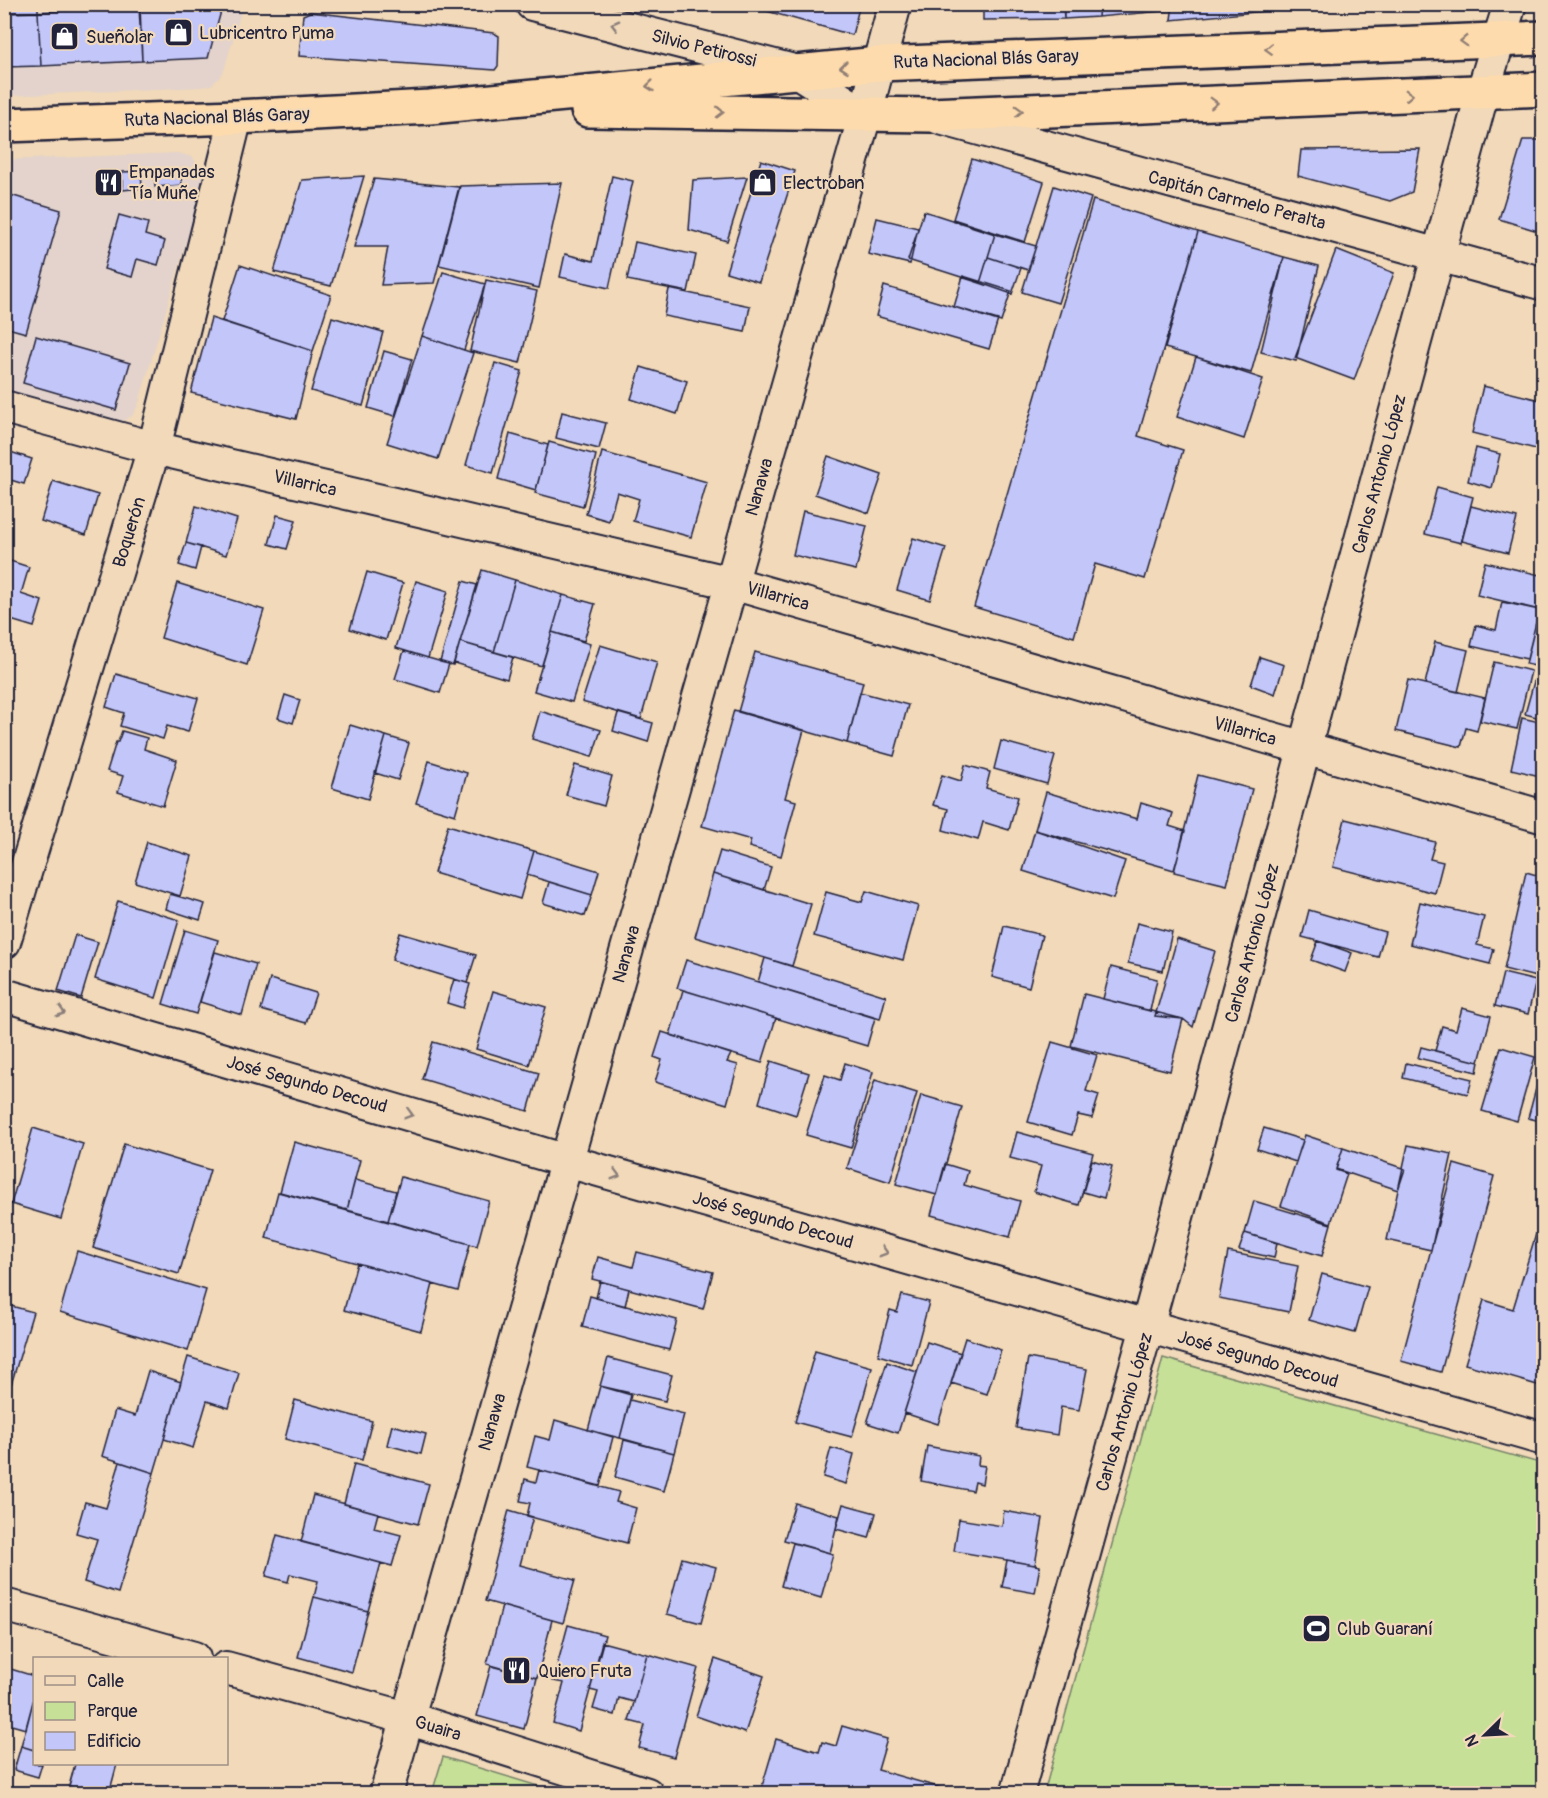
<svg xmlns="http://www.w3.org/2000/svg" width="1548" height="1798" viewBox="0 0 1548 1798" font-family="Pangolin,sans-serif">
<rect width="100%" height="100%" fill="#f1d9b9"/>
<filter id="ink" filterUnits="userSpaceOnUse"><feTurbulence type="fractalNoise" baseFrequency=".0167" numOctaves="2"/><feDisplacementMap in="SourceGraphic" scale="12" xChannelSelector="R" yChannelSelector="G"/><feConvolveMatrix kernelMatrix="1 2 1 2 8 2 1 2 1" color-interpolation-filters="sRGB"/></filter>
<g filter="url(#ink)">
<path fill="#e3d3cc" d="M4 5H243L224 70 219 78 211 85 201 87 5 96Z
M178 153 192 157 202 169 203 184 138 406 132 416 121 422 108 423 5 392 4 160Z"/>
<path fill="#c7e097" stroke="#748169" stroke-width="1.5" d="M1163 1358 1543 1464V1793H1044Z
M443 1757 561 1793H432Z"/>
<path fill="#c3c6f8" stroke="#22223b" stroke-width="1.5" d="M4 4H38V12L4 13Z
M140 4H223L208 58 142 61Z
M742 4H860L852 35Z
M983 4H1063L1064 19 983 20Z
M1064 4H1099L1098 17 1064 19Z
M1099 4H1173V10L1098 17Z
M1173 4H1286L1287 9 1171 20Z
M139 7 142 61 41 66 38 12Z
M38 12 41 66 4 67V13Z
M310 12 494 33 499 36 498 66 495 70 299 56 303 15Z
M1523 140H1544V233L1499 219Z
M1420 149 1412 192 1390 201 1298 176 1301 150Z
M972 159 1044 182 1025 242 953 219Z
M761 160 795 171 759 282 726 272Z
M180 169 182 185 155 187 154 170Z
M141 171 142 188 123 190 122 172Z
M116 173 117 190 101 191 99 174Z
M364 176 331 286 274 272 302 180Z
M612 176 633 181 609 288 560 277 565 254 593 261Z
M747 177 727 241 689 230 693 180Z
M374 179 459 187 434 283 381 285 388 247H354Z
M4 181H10L4 201Z
M562 183 539 288 439 265 460 186Z
M1054 186 1091 198 1058 303 1022 292Z
M7 194 61 210 26 333 4 327V201Z
M1093 200 1198 232 1138 436 1183 450 1145 579 1095 564 1074 637 974 607Z
M924 211 995 234 980 283 908 260Z
M119 215 148 223 145 235 165 241 158 265 137 259 132 277 104 269Z
M877 218 918 228 910 264 868 254Z
M1198 232 1284 257 1251 373 1165 348Z
M995 234 1036 246 1028 270 988 257Z
M635 242 696 255 688 292 627 280Z
M1336 250 1394 273 1354 380 1295 358Z
M988 257 1021 268 1012 294 980 283Z
M1284 257 1319 266 1296 361 1261 352Z
M240 265 331 295 313 351 222 321Z
M443 272 485 284 464 350 422 336Z
M963 276 1011 291 1001 322 954 307Z
M486 280 537 291 520 363 470 351Z
M884 286 998 320 989 349 876 316Z
M669 289 750 306 745 332 664 316Z
M332 317 383 332 363 406 311 391Z
M211 318 313 351 296 419 191 393Z
M36 336 130 363 116 410 23 383Z
M422 336 473 353 438 459 387 443Z
M384 351 412 359 395 416 368 408Z
M1196 357 1263 379 1244 439 1177 417Z
M495 363 522 371 493 473 466 465Z
M641 367 687 381 677 414 631 399Z
M1483 386 1544 401V451L1472 433Z
M562 412 606 423 599 449 556 438Z
M510 434 548 445 536 490 498 479Z
M549 442 596 455 583 506 535 493Z
M1476 448 1500 454 1492 488 1468 481Z
M4 450 32 459 24 484 4 478Z
M602 452 707 482 691 537 633 521 639 499 617 492 609 521 586 514Z
M828 456 882 475 869 513 815 494Z
M53 481 98 495 86 535 41 521Z
M1437 487 1473 497 1461 543 1425 534Z
M196 506 237 519 226 555 186 543Z
M1471 506 1517 518 1508 553 1462 541Z
M803 511 867 526 856 570 793 555Z
M277 515 296 520 287 549 269 544Z
M913 538 946 548 930 600 897 590Z
M186 543 201 547 195 570 179 565Z
M4 559 29 567 21 594 42 601 34 627 4 618Z
M1485 562 1544 576V611L1477 595Z
M482 570 515 580 494 652 460 642Z
M367 572 403 583 386 640 350 629Z
M515 580 563 595 542 666 494 652Z
M416 581 448 591 428 658 396 648Z
M463 581 477 585 453 665 440 662Z
M177 583 264 610 247 665 161 638Z
M563 595 595 604 584 641 552 632Z
M1502 602 1539 610 1527 659 1471 646 1476 625 1496 630Z
M1539 610 1544 611V668L1526 664Z
M552 632 590 644 572 702 534 691Z
M460 642 513 657 507 679 454 663Z
M1435 642 1468 650 1458 692 1425 684Z
M600 645 657 662 641 719 582 702Z
M404 651 449 664 440 693 395 679Z
M755 652 863 682 847 743 738 712Z
M1260 657 1284 665 1275 694 1251 685Z
M1494 662 1531 671 1517 729 1480 721Z
M1538 667 1544 668V719L1525 714Z
M116 674 198 698 188 732 167 726 163 739 120 726 124 713 106 707Z
M1408 680 1485 698 1477 731 1466 728 1461 747 1396 731Z
M860 692 908 705 894 756 847 743Z
M285 695 300 700 293 723 278 718Z
M734 710 804 730 785 798 796 801 781 856 749 847 751 840 702 826Z
M540 711 601 730 592 757 532 739Z
M618 713 653 723 648 742 613 731Z
M1522 718 1544 723V777L1511 769Z
M350 725 386 736 368 799 332 788Z
M122 731 147 738 144 749 177 760 163 806 118 792 123 776 107 771 116 742H118Z
M386 736 409 743 398 780 375 773Z
M1001 741 1055 756 1047 784 994 769Z
M429 761 467 773 455 815 416 803Z
M575 765 612 776 604 806 566 795Z
M965 765 990 772 986 788 1018 797 1009 830 983 822 978 840 943 830 948 809 933 805 942 775 961 781Z
M1198 775 1252 789 1227 885 1174 872Z
M1046 792 1137 819 1141 803 1173 813 1169 826 1185 831 1174 870 1035 830Z
M1345 819 1435 842 1430 859 1443 862 1435 893 1333 867Z
M448 825 534 851 520 899 434 873Z
M1035 830 1125 861 1113 899 1023 871Z
M147 842 192 856 180 896 135 882Z
M534 851 599 871 592 895 527 875Z
M720 851 771 867 764 890 713 874Z
M1526 872 1544 877V979L1504 969Z
M713 874 811 904 792 966 695 937Z
M549 882 592 895 585 916 543 903Z
M866 891 918 906 903 960 814 936 826 892 862 902Z
M170 894 205 904 200 920 166 909Z
M118 901 179 920 156 998 95 979Z
M1420 902 1484 917 1477 945 1494 949 1490 964 1410 944Z
M1309 910 1385 932 1378 957 1302 937Z
M1137 923 1172 932 1163 971 1128 963Z
M1004 926 1042 935 1029 987 992 977Z
M185 930 218 940 196 1014 163 1004Z
M400 933 476 955 467 983 392 960Z
M75 935 98 942 81 998 58 991Z
M1177 939 1215 951 1193 1027 1183 1019 1155 1016Z
M1318 941 1352 953 1345 972 1311 960Z
M215 952 256 964 242 1015 200 1002Z
M765 958 886 996 880 1019 758 982Z
M686 960 875 1018 867 1046 677 988Z
M1111 967 1157 979 1150 1011 1103 999Z
M1503 973 1536 981 1528 1014 1495 1006Z
M270 979 316 993 306 1023 261 1010Z
M454 979 470 984 463 1008 447 1003Z
M683 990 776 1018 762 1063 670 1035Z
M493 991 546 1007 529 1065 476 1049Z
M1084 994 1183 1019 1170 1071 1071 1046Z
M1462 1008 1491 1016 1479 1062 1435 1051 1442 1026 1456 1030Z
M662 1032 731 1054 727 1062 738 1065 727 1104 655 1082 662 1060 654 1057Z
M433 1042 539 1073 528 1111 422 1079Z
M1052 1042 1097 1055 1086 1091 1099 1095 1092 1118 1078 1115 1072 1135 1028 1122Z
M1421 1047 1479 1062 1477 1072 1418 1058Z
M1501 1047 1535 1057 1517 1121 1482 1111Z
M1544 1059V1122L1528 1118Z
M771 1061 809 1073 796 1115 759 1103Z
M845 1063 873 1072 851 1148 806 1135 825 1075 840 1080Z
M1406 1063 1472 1079 1468 1094 1403 1078Z
M875 1080 917 1093 890 1182 847 1168Z
M921 1095 962 1107 937 1195 896 1184Z
M33 1128 83 1144 61 1219 11 1204Z
M1264 1128 1303 1140 1296 1162 1257 1149Z
M1017 1132 1093 1153 1079 1205 1034 1192 1041 1166 1010 1158Z
M1305 1135 1343 1148 1336 1170 1347 1174 1331 1223 1281 1206Z
M294 1142 360 1160 347 1210 280 1192Z
M124 1144 210 1170 179 1274 93 1248Z
M1408 1145 1452 1154 1431 1250 1387 1240Z
M1343 1148 1405 1169 1398 1190 1336 1169Z
M1092 1160 1112 1166 1104 1198 1083 1192Z
M945 1164 968 1171 964 1185 1020 1201 1010 1237 931 1215Z
M1454 1164 1494 1176 1441 1372 1401 1361Z
M401 1177 489 1201 477 1246 388 1221Z
M355 1180 396 1191 388 1221 347 1210Z
M278 1192 470 1244 458 1291 266 1238Z
M1254 1201 1331 1224 1322 1256 1245 1233Z
M1544 1208V1316L1538 1333 1544 1335V1387L1465 1364 1484 1300 1513 1309Z
M1245 1233 1277 1243 1274 1258 1239 1250Z
M77 1251 206 1290 188 1351 60 1312Z
M637 1252 713 1272 703 1309 592 1279 598 1257 633 1267Z
M1228 1252 1298 1266 1289 1312 1219 1298Z
M357 1263 433 1284 421 1331 344 1310Z
M1322 1274 1368 1287 1355 1333 1309 1320Z
M600 1281 629 1289 625 1306 596 1298Z
M902 1295 929 1302 912 1365 878 1355 890 1310 897 1312Z
M590 1296 677 1320 669 1350 582 1327Z
M4 1304 33 1312 4 1408Z
M965 1338 1001 1350 987 1394 951 1383Z
M927 1342 961 1353 938 1424 904 1413Z
M815 1351 872 1367 852 1437 795 1422Z
M188 1357 239 1373 229 1408 207 1401 193 1448 164 1439Z
M608 1358 672 1375 665 1401 600 1386Z
M1028 1358 1087 1369 1079 1410 1061 1407 1057 1435 1016 1428Z
M887 1362 917 1372 898 1433 867 1423Z
M148 1371 181 1382 154 1473 102 1456 115 1410 135 1416Z
M600 1386 631 1395 620 1438 588 1430Z
M295 1400 372 1421 362 1460 285 1439Z
M630 1400 684 1414 674 1453 620 1438Z
M555 1420 613 1437 600 1486 527 1467 535 1436 550 1440Z
M392 1425 426 1434 421 1454 387 1445Z
M624 1440 674 1453 664 1491 615 1477Z
M927 1446 979 1456 978 1465 985 1466 982 1484 975 1482 973 1491 921 1481Z
M831 1448 854 1454 846 1484 823 1477Z
M120 1462 154 1473 118 1593 84 1582 97 1539 76 1533 85 1502 106 1508Z
M354 1464 429 1484 418 1524 344 1504Z
M539 1470 619 1492 616 1502 636 1508 627 1543 527 1516 530 1503 520 1501 525 1479 536 1482Z
M313 1495 378 1513 374 1528 401 1535 392 1566 301 1542Z
M795 1503 839 1516 830 1553 784 1540Z
M843 1504 876 1513 869 1538 836 1529Z
M509 1510 533 1517 520 1565 575 1580 563 1623 485 1601Z
M1004 1511 1043 1518 1035 1565 954 1551 959 1519 1002 1526Z
M277 1535 381 1563 368 1611 314 1597 318 1581 290 1574 288 1582 266 1576Z
M793 1543 833 1554 821 1598 781 1586Z
M682 1558 716 1567 701 1623 667 1614Z
M1007 1560 1040 1566 1035 1593 1002 1587Z
M314 1597 368 1611 352 1672 298 1657Z
M502 1606 552 1620 537 1678 487 1664Z
M568 1625 605 1635 579 1731 553 1723 564 1683 553 1681Z
M602 1642 647 1654 634 1702 619 1698 615 1715 593 1709 598 1692 590 1690Z
M647 1654 698 1668 674 1757 639 1748 645 1725 629 1721Z
M715 1659 764 1676 745 1733 696 1716Z
M491 1666 537 1678 524 1729 477 1716Z
M4 1667 34 1676V1698L26 1729 4 1723Z
M34 1698V1750L21 1746Z
M842 1726 887 1739 878 1770 945 1789 943 1794 760 1793 776 1739 819 1752 822 1742 836 1746Z
M21 1746 34 1750V1764H42L38 1777 14 1770Z
M75 1764H117L109 1794H95L69 1786Z"/>
<g fill="none" stroke-linecap="round" stroke-linejoin="round">
<defs>
<path id="minor" d="M532 4 798 72 865 115
M940 118 1544 284
M4 407 154 448 732 583 1544 817
M4 942 154 448 236 117
M4 995 567 1161 1544 1439
M4 1605 194 1658
M226 1668 407 1718 647 1794
M386 1794 865 115 895 4
M1017 1794 1147 1327 1483 91 1510 4"/>
<path id="trunk" d="M588 110 930 115 1544 89
M4 125 236 117 430 107 879 64 1544 38"/>
</defs>
<use href="#minor" stroke="#22223b" stroke-width="36"/>
<use href="#trunk" stroke="#22223b" stroke-width="38"/>
<use href="#minor" stroke="#f1d9b9" stroke-width="32"/>
<use href="#trunk" stroke="#fedbac" stroke-width="33"/>
</g>
<defs><path id="oneway-chevron" d="M-2-3.5L2.5 0L-2 3.5" fill="none" stroke-width="1.6" stroke-linecap="round" stroke-linejoin="round" transform="scale(1.5)"/></defs>
<g stroke="#8a7e7a">
<use href="#oneway-chevron" transform="translate(615 25) rotate(-166)"/>
<use href="#oneway-chevron" transform="translate(61 1012) rotate(16)"/>
<use href="#oneway-chevron" transform="translate(409 1114) rotate(16)"/>
<use href="#oneway-chevron" transform="translate(616 1175) rotate(16)"/>
<use href="#oneway-chevron" transform="translate(884 1252) rotate(16)"/>
</g>
<g stroke="#907e74">
<use href="#oneway-chevron" transform="translate(1464 41) rotate(178)"/>
<use href="#oneway-chevron" transform="translate(1269 49) rotate(178)"/>
<use href="#oneway-chevron" transform="translate(844 67) rotate(174)"/>
<use href="#oneway-chevron" transform="translate(650 86) rotate(174)"/>
<use href="#oneway-chevron" transform="translate(1409 95) rotate(-2)"/>
<use href="#oneway-chevron" transform="translate(1214 103) rotate(-2)"/>
<use href="#oneway-chevron" transform="translate(1019 111) rotate(-2)"/>
<use href="#oneway-chevron" transform="translate(720 112) rotate(1)"/>
</g>
</g>
<defs>
<symbol id="shop-square" viewBox="-11 -11 22 22"><rect x="-9" y="-9" width="18" height="18" rx="4" fill="#22223b" stroke="#f1d9b9"/><path d="M-5-2.5h2.3a2.7 3.5 0 0 1 5.4 0H5L5.5 6h-11ZM-1.5-2.5h3a1.5 2.3 0 0 0-3 0Z" fill="#fff"/></symbol>
<symbol id="restaurant-square" viewBox="-11 -11 22 22"><rect x="-9" y="-9" width="18" height="18" rx="4" fill="#22223b" stroke="#f1d9b9"/><path d="M-5-6h1v4h1v-4h1v4h1v-4h1v5L-1.5 .5V6h-2V.5L-5-1ZM5-6V6H3V1.5H1.5Q1.5-4 5-6Z" fill="#fff"/></symbol>
<symbol id="stadium-square" viewBox="-11 -11 22 22"><rect x="-9" y="-9" width="18" height="18" rx="4" fill="#22223b" stroke="#f1d9b9"/><path d="M0-5a6.5 5 0 1 0 0 10a6.5 5 0 1 0 0-10ZM-3.5-1.8h7v3.6h-7Z" fill="#fff"/></symbol>
</defs>
<g fill-rule="evenodd">
<use href="#shop-square" x="162" y="16" width="33" height="33"/>
<use href="#shop-square" x="48" y="20" width="33" height="33"/>
<use href="#restaurant-square" x="92" y="166" width="33" height="33"/>
<use href="#shop-square" x="746" y="166" width="33" height="33"/>
<use href="#stadium-square" x="1300" y="1612" width="33" height="33"/>
<use href="#restaurant-square" x="500" y="1654" width="33" height="33"/>
</g>
<g text-anchor="middle" stroke-width="4.5" stroke-linejoin="round" paint-order="stroke">
<g font-size="18" fill="#22223b" stroke="#f1d9b9" text-anchor="start">
<text x="199" y="39">Lubricentro Puma</text>
<text x="86" y="43">Sueñolar</text>
<text x="129" y="178">Empanadas<tspan x="129" dy="21">Tía Muñe</tspan></text>
<text x="783" y="189">Electroban</text>
<text x="1337" y="1635">Club Guaraní</text>
<text x="538" y="1677">Quiero Fruta</text>
</g>
<g font-size="18" fill="#22223b" stroke="#f1d9b9">
<text transform="translate(704 48) rotate(14)" y="6">Silvio Petirossi</text>
<text transform="translate(986 59) rotate(-2)" y="6">Ruta Nacional Blás Garay</text>
<text transform="translate(217 117) rotate(-2)" y="6">Ruta Nacional Blás Garay</text>
<text transform="translate(1237 200) rotate(15)" y="6">Capitán Carmelo Peralta</text>
<text transform="translate(1379 474) rotate(-75)" y="6">Carlos Antonio López</text>
<text transform="translate(305 483) rotate(13)" y="6">Villarrica</text>
<text transform="translate(759 487) rotate(-74)" y="6">Nanawa</text>
<text transform="translate(129 532) rotate(-73)" y="6">Boquerón</text>
<text transform="translate(778 596) rotate(16)" y="6">Villarrica</text>
<text transform="translate(1245 731) rotate(16)" y="6">Villarrica</text>
<text transform="translate(1252 943) rotate(-75)" y="6">Carlos Antonio López</text>
<text transform="translate(626 954) rotate(-74)" y="6">Nanawa</text>
<text transform="translate(307 1084) rotate(16)" y="6">José Segundo Decoud</text>
<text transform="translate(773 1220) rotate(16)" y="6">José Segundo Decoud</text>
<text transform="translate(1258 1359) rotate(16)" y="6">José Segundo Decoud</text>
<text transform="translate(1124 1412) rotate(-74)" y="6">Carlos Antonio López</text>
<text transform="translate(492 1422) rotate(-74)" y="6">Nanawa</text>
<text transform="translate(438 1728) rotate(17)" y="6">Guaira</text>
</g>
</g>
<rect width="1548" height="1798" fill="none" stroke="#f1d9b9" stroke-width="24"/>
<rect x="12" y="12" width="1524" height="1774" fill="none" stroke="#22223b" stroke-width="2" filter="url(#ink)"/>
<rect x="33" y="1657" width="195" height="108" fill="#f1d9b9" stroke="#9e9087" stroke-width="1.5"/>
<rect x="45" y="1676" width="30" height="9" fill="#f1d9b9" stroke="#9e9087" stroke-width="1.5"/>
<text x="87" y="1687" font-size="18" fill="#22223b">Calle</text>
<rect x="45" y="1702" width="30" height="18" fill="#c7e097" stroke="#9e9087" stroke-width="1.5"/>
<text x="87" y="1717" font-size="18" fill="#22223b">Parque</text>
<rect x="45" y="1732" width="30" height="18" fill="#c3c6f8" stroke="#9e9087" stroke-width="1.5"/>
<text x="87" y="1747" font-size="18" fill="#22223b">Edificio</text>
<g transform="translate(1485 1735) rotate(246)" stroke="#f1d9b9" stroke-width="4.5" paint-order="stroke">
<path d="M0-4.5L10 22L0 15L-10 22Z" fill="#22223b"/>
<text y="-9" font-size="16" font-weight="bold" text-anchor="middle" fill="#22223b">N</text>
</g>
</svg>
